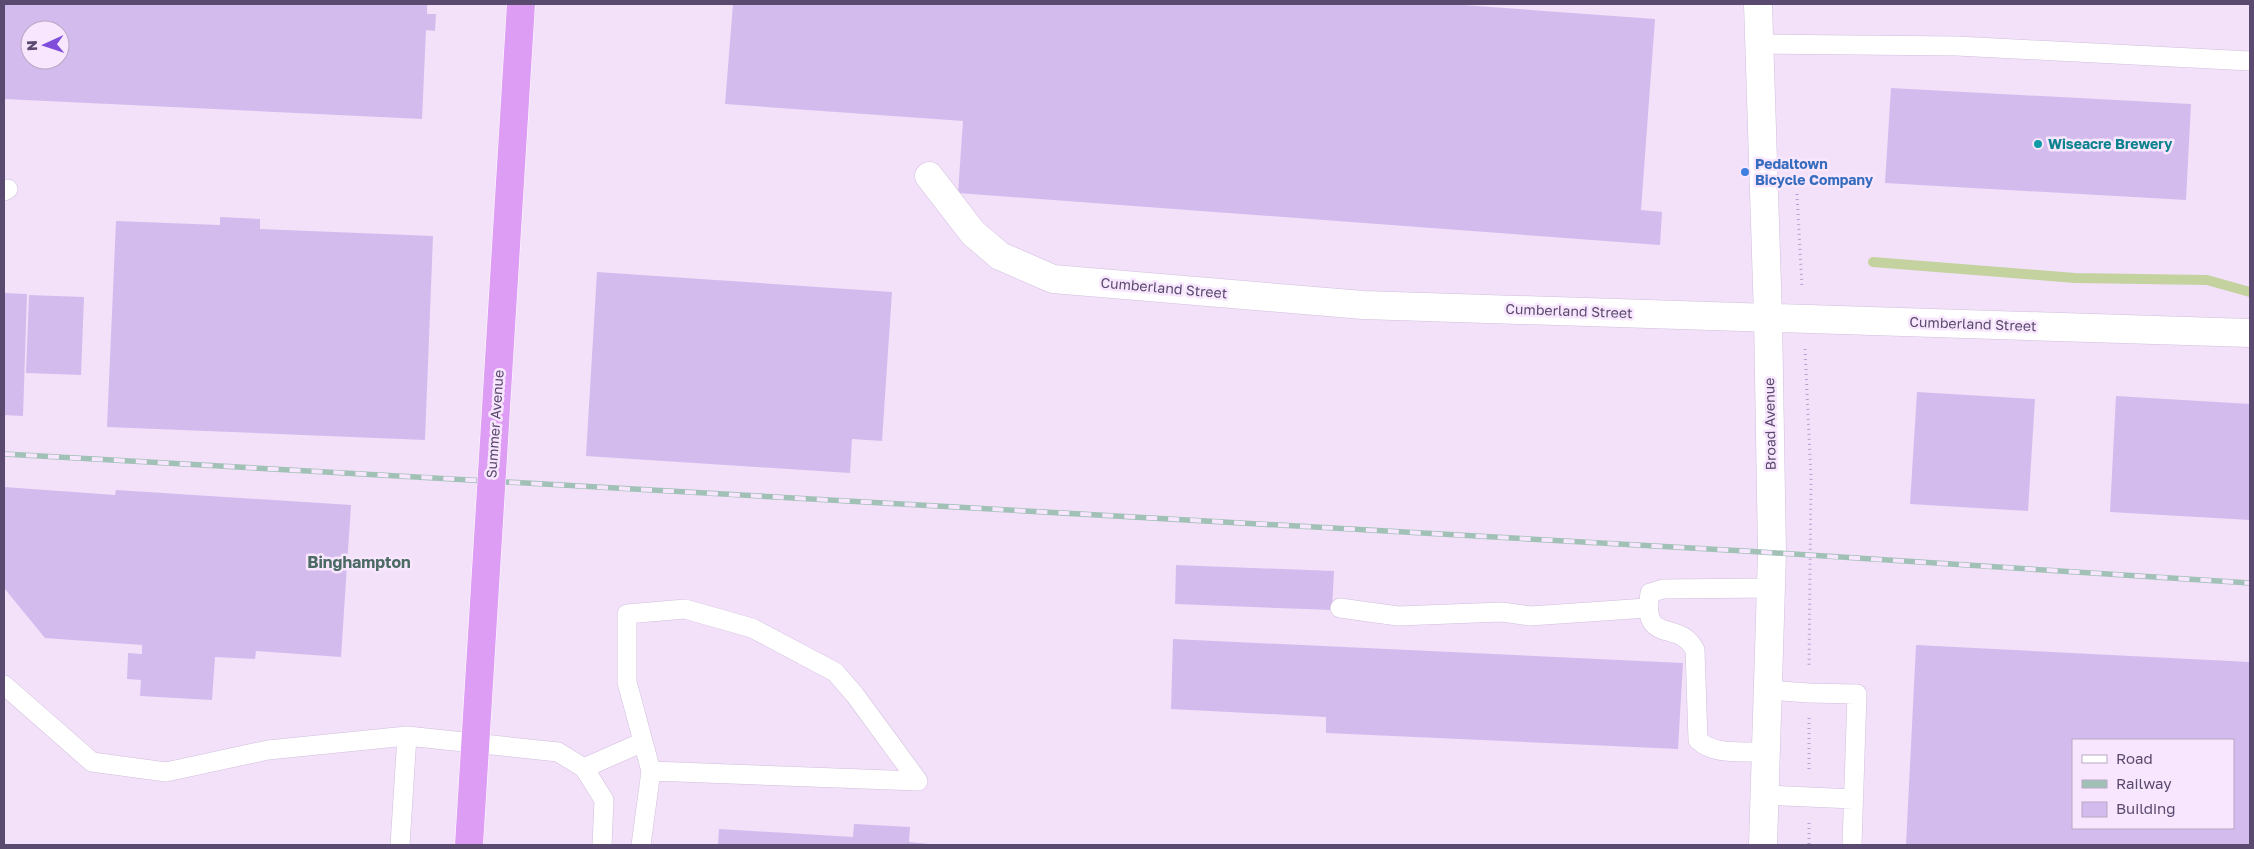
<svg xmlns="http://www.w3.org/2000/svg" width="2254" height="849" viewBox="0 0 2254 849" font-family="'Golos Text',sans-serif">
<rect width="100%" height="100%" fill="#f3e1fa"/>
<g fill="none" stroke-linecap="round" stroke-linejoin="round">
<path stroke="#c4d29f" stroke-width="10" d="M1873 262 2075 278 2207 280 2250 292"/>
</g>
<path fill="#d4bbed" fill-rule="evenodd" d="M4 4H427V14H436L435 31 426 30 422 119 4 99ZM30 30H60V60H30Z
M733 4H1449L1655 19 1641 210 1662 212 1660 245 958 193 963 121 725 104Z
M1891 88 2191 104 2186 200 1885 183Z
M220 217 260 219V229L433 236 425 440 107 427 116 221 220 225Z
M597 272 892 292 882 441 852 439 850 473 586 456Z
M4 293 27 294 23 416 4 415Z
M29 295 84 297 81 375 26 373Z
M1917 392 2035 399 2028 511 1910 504Z
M2116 396 2250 404V520L2110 512Z
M4 487 115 495 116 490 351 505 341 657 256 651 255 659 215 657 212 700 140 696 141 680 127 679 128 653 142 654V645L45 638 4 588Z
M1176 565 1334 571 1332 610 1175 604Z
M1173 639 1683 663 1678 749 1326 733V717L1171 709Z
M1916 645 2250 662V845H1906ZM2073 740H2233V828H2073Z
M854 824 910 827 909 842 940 845H718L719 829 853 837Z"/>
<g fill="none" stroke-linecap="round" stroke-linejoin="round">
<defs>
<path id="lane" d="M1759 44 1957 46 2250 61
M4 191 8 189
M1340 608 1398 616 1502 612 1530 616 1647 608
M4 685 92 762 166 772 268 750 407 736 400 845
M1768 690 1809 693 1857 694 1852 845
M407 736 558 752 584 768 604 800 602 845
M1765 752C1742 751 1715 756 1698 740L1695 650C1679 618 1641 647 1650 593L1663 589 1771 588
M584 768 643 742
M1764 795 1854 799
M641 845 651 771 627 682V614L685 609 752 628 835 672 855 695 918 781 651 771"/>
<path id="street" d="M1758 4 1768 317 1772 553 1763 845
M929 176 973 233 1000 256 1053 279 1363 305 2250 333"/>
</defs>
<use href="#lane" stroke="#d0bedd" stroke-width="20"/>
<use href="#street" stroke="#d0bedd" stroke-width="29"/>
<path stroke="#b89fd1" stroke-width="3" stroke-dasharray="1 4" stroke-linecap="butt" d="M1797 194 1802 287
M1805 349 1811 478 1809 667
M1809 718V772
M1809 823V845"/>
<use href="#lane" stroke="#fff" stroke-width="19"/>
<use href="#street" stroke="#fff" stroke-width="28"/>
<defs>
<path id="rail" d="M4 454 1745 551 2250 583"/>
</defs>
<use href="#rail" stroke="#a1c1b6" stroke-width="5.5"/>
<use href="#rail" stroke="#f7e6fd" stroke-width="4" stroke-dasharray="11" stroke-linecap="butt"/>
<defs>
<path id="primary-bridge" d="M469 845 521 4"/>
</defs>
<use href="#primary-bridge" stroke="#fff" stroke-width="29" stroke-linecap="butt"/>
<use href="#primary-bridge" stroke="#de9df4" stroke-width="28"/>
</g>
<circle fill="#0f9aa8" stroke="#f7e6fd" stroke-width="2" cx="2038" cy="144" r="5"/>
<circle fill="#3f7fe0" stroke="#f7e6fd" stroke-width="2" cx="1745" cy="172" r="5"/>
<g text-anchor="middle" stroke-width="5" stroke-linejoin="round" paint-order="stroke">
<g font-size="14" font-weight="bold" fill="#0d838f" stroke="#f7e6fd" text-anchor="start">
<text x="2048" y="149">Wiseacre Brewery</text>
</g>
<g font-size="14" font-weight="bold" fill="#366cbe" stroke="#f7e6fd" text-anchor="start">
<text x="1755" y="169">Pedaltown<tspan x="1755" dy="16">Bicycle Company</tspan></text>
</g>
<g font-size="14" fill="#5b4a6f" stroke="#f7e6fd">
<text transform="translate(1164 288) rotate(5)" y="5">Cumberland Street</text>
<text transform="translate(1569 311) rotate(2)" y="5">Cumberland Street</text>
<text transform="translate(1973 324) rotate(2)" y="5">Cumberland Street</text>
<text transform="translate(495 424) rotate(-86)" y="5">Summer Avenue</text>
<text transform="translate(1770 424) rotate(-91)" y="5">Broad Avenue</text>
</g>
<g font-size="16" font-weight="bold" fill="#4c6b64" stroke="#f7e6fd">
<text x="359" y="568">Binghampton</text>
</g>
</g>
<rect width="2254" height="849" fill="none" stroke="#5b4a6f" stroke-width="10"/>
<rect x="2072" y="739" width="162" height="90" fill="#f7e6fd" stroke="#b9a8c4"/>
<rect x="2082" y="755" width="25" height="8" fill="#ffffff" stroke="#b9a8c4"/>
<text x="2116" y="764" font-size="15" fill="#5b4a6f">Road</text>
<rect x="2082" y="780" width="25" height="8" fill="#a1c1b6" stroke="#b9a8c4"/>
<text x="2116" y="789" font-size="15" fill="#5b4a6f">Railway</text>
<rect x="2082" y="802" width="25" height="15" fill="#d4bbed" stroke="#b9a8c4"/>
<text x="2116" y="814" font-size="15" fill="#5b4a6f">Building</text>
<g transform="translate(45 45) rotate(267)"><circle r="24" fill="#f7e6fd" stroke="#b9a8c4"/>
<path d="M0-4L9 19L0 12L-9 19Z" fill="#7e4edb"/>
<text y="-8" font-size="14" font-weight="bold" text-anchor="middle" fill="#5b4a6f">N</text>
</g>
</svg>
